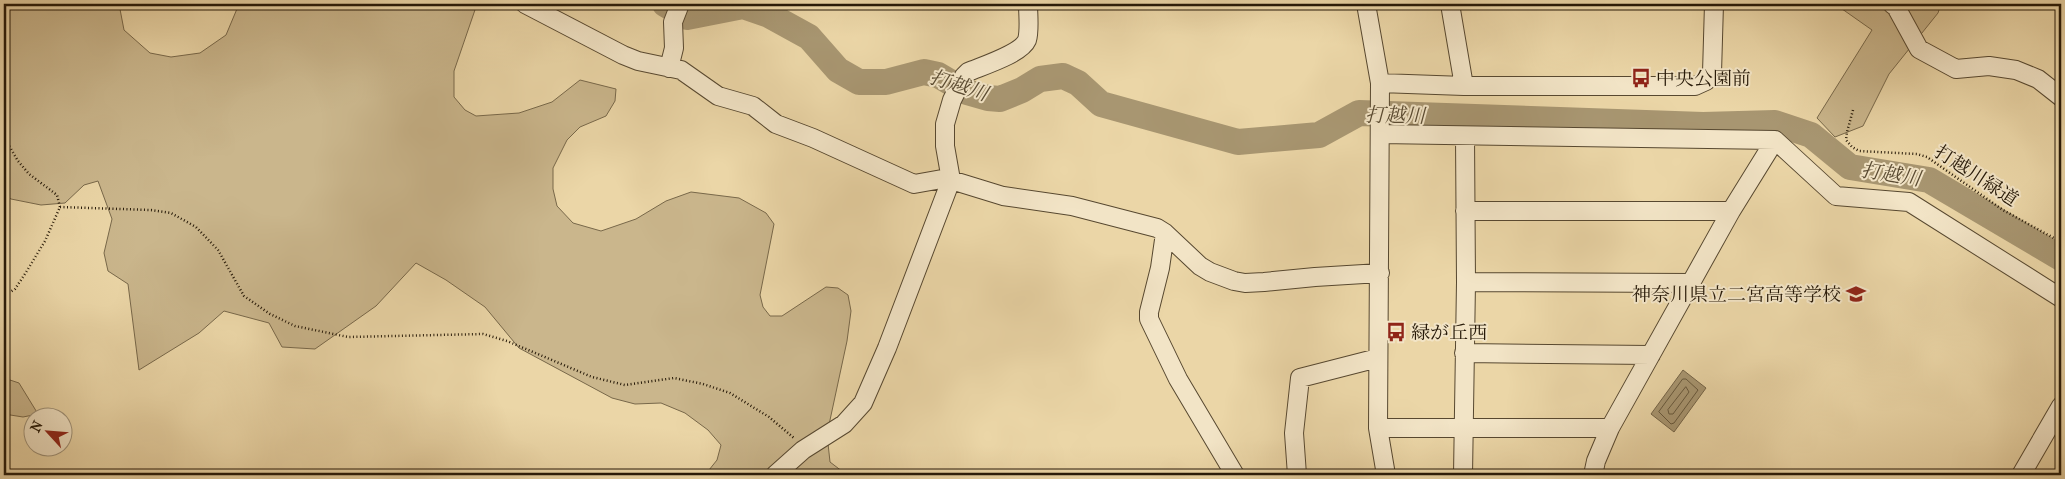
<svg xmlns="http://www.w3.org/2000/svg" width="2065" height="479" viewBox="0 0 2065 479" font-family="'IM FELL French Canon','Noto Serif JP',serif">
<rect width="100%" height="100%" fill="#ebd6a7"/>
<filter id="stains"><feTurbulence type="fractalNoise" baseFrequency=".004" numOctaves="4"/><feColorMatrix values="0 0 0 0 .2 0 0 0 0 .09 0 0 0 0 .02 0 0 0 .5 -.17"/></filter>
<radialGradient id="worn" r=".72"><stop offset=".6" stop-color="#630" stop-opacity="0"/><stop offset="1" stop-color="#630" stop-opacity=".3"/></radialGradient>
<path fill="#cab68c" stroke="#78684a" d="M14 4H119L124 30 150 53 171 57 200 53 226 35 239 4H477L454 71V97L465 110 476 116 519 113 552 102 580 80 616 89 615 101 606 116 580 127 567 140 553 168V189L557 206 573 223 601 231 636 219 666 201 691 192 739 198 766 213 774 224 760 295 763 307 770 316H782L826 287 838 288 848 295 851 311 847 341 827 434 830 462 847 475H705L717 460 721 445 708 430 685 413 661 403 635 404 612 398 519 348 485 307 446 280 416 263 376 306 315 349 282 347 269 323 224 311 199 333 139 370 128 284 108 271 104 253 112 219 98 181 84 185 65 203 41 205 11 199 4 195V9Z
M1835 4H1941L1938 13 1889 74 1863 126 1835 137 1817 118 1872 30Z
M4 378 19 383 38 414 23 417 4 414Z"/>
<path fill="#a89671" stroke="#746447" d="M1683 370 1706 388 1674 432 1651 414Z"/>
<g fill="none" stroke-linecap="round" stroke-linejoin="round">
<path stroke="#67583c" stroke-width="1" d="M1683 379H1686L1698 390 1674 423 1671 424 1659 412Z
M1686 387 1689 392 1673 414H1669L1668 410Z"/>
<path stroke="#a89671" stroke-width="26" d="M665 4 687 17 743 6 769 15 809 37 838 70 859 82H886L924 72 938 75 967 92 988 98 1000 99 1022 90 1040 79 1063 76 1078 83 1101 104 1238 142 1319 135 1359 113 1703 125 1775 123 1811 135 1850 167 1929 180 2061 258"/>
<defs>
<path id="minor" d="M525 4 623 55 638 61 681 70 718 96 753 106 776 124 813 138 914 184 942 179 951 180 1003 196 1072 206 1157 228 1165 233 1200 266 1210 272 1234 281 1245 283 1264 282 1315 277 1380 273
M1366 4 1380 83 1378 428 1386 475
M1450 4 1464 86
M1892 4 1896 7 1919 49 1956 69 1989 66 2016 70 2038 79 2061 97
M669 68 674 48 673 22 680 4
M1380 83 1464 86H1695L1706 81 1712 73 1714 4
M1380 134 1775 140 1836 196 1909 202 2061 298
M1465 211H1731
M1165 233 1160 268 1149 312V319L1178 379 1235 475
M1466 282 1691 283
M1464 353 1651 355
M1378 428H1610L1731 211 1775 140
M775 475 803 450 844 424 863 403 887 348 951 180 945 146V124L952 100 964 76 968 72C982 66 1021 54 1027 40 1030 30 1028 14 1028 4
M1297 475 1294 433 1300 378 1378 358
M1463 475 1466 282 1465 136
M1593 475 1596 461 1610 428
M2021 475 2061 406"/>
</defs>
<use href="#minor" stroke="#574830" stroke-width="20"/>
<path stroke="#261908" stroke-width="2.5" stroke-dasharray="1 2.5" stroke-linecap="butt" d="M1853 110 1847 132 1846 140 1852 147 1859 151 1917 154 1927 157 2003 210 2061 242
M4 137 18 161 29 174 57 195 60 207 45 241 25 274 15 289 4 296
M60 207 151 210 171 213 196 227 218 250 244 296 270 314 295 326 348 337 483 334 507 341 592 377 625 385 674 378 703 384 730 393 769 417 794 438"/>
<use href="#minor" stroke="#f2e4c6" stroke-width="18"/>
</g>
<defs>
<symbol id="bus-bare" viewBox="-9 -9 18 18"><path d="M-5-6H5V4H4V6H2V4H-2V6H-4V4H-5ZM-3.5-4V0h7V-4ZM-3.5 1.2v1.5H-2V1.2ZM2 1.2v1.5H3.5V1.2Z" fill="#8f2418" stroke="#f2e4c6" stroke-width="2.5" paint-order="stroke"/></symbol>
<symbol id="school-bare" viewBox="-9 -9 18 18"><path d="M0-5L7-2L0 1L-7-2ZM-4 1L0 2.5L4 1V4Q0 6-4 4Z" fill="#8f2418" stroke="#f2e4c6" stroke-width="2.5" paint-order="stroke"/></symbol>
</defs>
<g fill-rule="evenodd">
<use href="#bus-bare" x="1627" y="64" width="28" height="28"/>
<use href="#school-bare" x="1842" y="280" width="28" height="28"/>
<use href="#bus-bare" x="1382" y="318" width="28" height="28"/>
</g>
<g text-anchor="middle" stroke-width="4" stroke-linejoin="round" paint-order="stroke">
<g font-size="19" fill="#261908" stroke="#f2e4c6" text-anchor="start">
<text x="1656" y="85">中央公園前</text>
<text x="1841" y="301" text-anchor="end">神奈川県立二宮高等学校</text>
<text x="1411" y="339">緑が丘西</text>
</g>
<g font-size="19" fill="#261908" stroke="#f2e4c6">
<text transform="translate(1977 175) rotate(33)" y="7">打越川緑道</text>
</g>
<g font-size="20" font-style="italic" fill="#5a4b32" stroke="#f2e4c6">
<text transform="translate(959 85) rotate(18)" y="7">打越川</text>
<text transform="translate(1395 115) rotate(1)" y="7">打越川</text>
<text transform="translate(1891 174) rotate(9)" y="7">打越川</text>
</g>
</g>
<rect width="2065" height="479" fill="none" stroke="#ebd6a7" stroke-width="20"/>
<rect x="5" y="5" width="2055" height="469" fill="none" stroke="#261908" stroke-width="2.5"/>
<rect x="10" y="10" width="2045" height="459" fill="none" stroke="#261908"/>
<g transform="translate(48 432) rotate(296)"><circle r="24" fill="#f2e4c6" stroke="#a0937a"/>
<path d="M0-4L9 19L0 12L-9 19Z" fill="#8f2418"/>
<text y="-8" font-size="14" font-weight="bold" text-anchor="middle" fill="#261908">N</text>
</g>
<rect width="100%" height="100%" filter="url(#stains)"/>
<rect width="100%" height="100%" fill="url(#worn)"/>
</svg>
